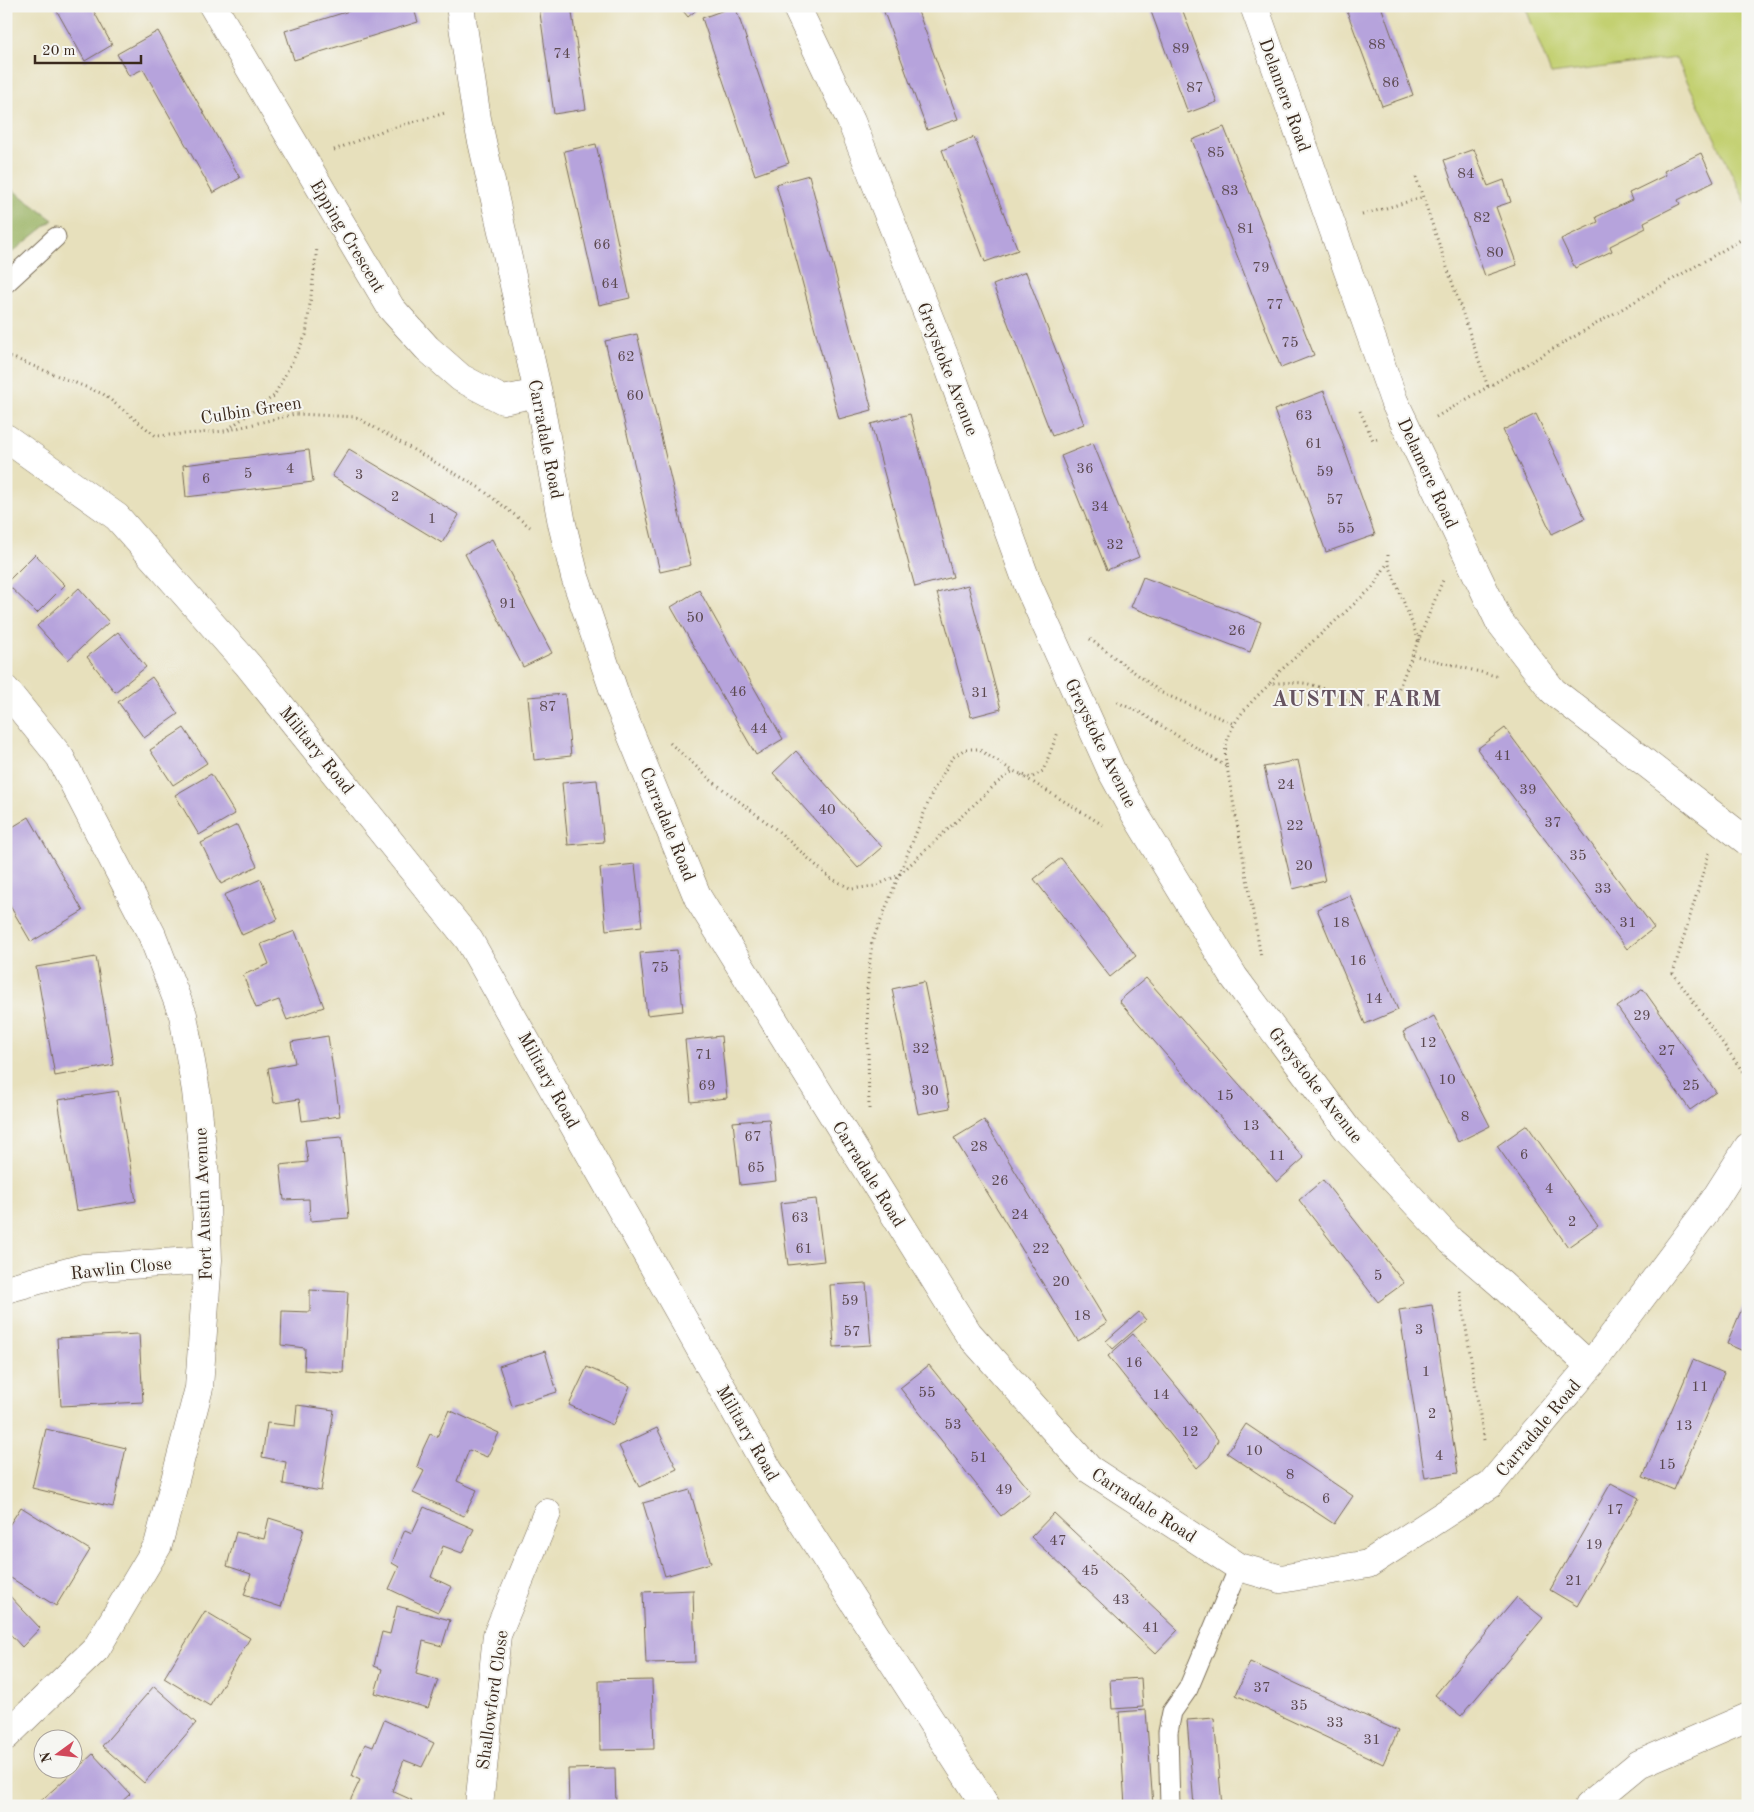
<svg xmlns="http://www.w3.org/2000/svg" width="1754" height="1812" viewBox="0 0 1754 1812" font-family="'Old Standard TT',serif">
<rect width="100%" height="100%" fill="#f6f6f2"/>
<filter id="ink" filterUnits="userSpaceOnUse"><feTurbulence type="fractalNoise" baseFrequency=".02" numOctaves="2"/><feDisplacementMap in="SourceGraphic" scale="10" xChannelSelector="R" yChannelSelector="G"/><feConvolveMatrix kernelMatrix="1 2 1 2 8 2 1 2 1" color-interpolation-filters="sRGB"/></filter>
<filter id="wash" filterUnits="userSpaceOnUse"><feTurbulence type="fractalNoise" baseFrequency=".0096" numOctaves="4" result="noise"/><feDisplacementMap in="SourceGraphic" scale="20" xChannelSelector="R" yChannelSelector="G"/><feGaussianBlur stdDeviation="1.12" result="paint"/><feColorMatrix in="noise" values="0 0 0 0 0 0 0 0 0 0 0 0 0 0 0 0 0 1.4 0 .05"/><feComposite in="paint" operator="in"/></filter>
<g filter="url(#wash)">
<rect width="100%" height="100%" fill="#e7e0bc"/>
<path fill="#c3d071" stroke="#7f7d48" d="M1525 6H1748V207L1676 58 1551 74Z"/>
<path fill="#9ab263" stroke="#6a6e40" d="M6 185 53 220 6 257Z"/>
<g id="blocks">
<path fill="#b6a3dc" d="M54 6H91L112 45 85 61Z
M365 6H413L418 22 294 60 285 31Z
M539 6H571L586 109 554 114Z
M679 6H701L688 17Z
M735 6 789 163 755 175 702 18Z
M899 6H916L958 119 927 130 884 12Z
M1149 6H1181L1217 102 1188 113Z
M1345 6H1381L1413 95 1382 106Z
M158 31 240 178 213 193 143 69 129 76 117 54Z
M1224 127 1314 355 1281 368 1192 140Z
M974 137 1018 250 985 262 942 150Z
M596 144 630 298 599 305 564 151Z
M1474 149 1488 186 1504 180 1511 202 1496 207 1517 265 1485 276 1444 160Z
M1701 153 1714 182 1678 200 1680 204 1644 222 1646 228 1610 246 1612 251 1575 268 1561 239 1598 222 1596 217 1632 200 1629 193 1666 175 1664 171Z
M809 175 872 410 839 419 776 184Z
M1026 272 1084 424 1052 436 993 285Z
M637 334 691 565 660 572 605 341Z
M1324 391 1375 535 1326 552 1274 410Z
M910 414 953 577 915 587 871 424Z
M1536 414 1585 518 1552 534 1503 430Z
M1093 443 1139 557 1107 570 1061 456Z
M349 449 459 515 442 543 332 476Z
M309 450 313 482 186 497 183 465Z
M492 539 552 653 523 667 465 554Z
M35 554 65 585 37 613 6 583Z
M1143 577 1261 622 1250 652 1131 607Z
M968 585 1001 709 971 717 937 593Z
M79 588 109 622 68 660 37 626Z
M699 590 783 739 756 755 671 607Z
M118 632 146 667 115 692 87 657Z
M152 677 178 714 144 738 118 702Z
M565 694 571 756 534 760 528 697Z
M184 728 207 763 173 785 150 750Z
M1505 728 1654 928 1627 949 1477 749Z
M796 751 882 847 858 868 773 773Z
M1298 760 1325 881 1293 889 1264 767Z
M211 774 235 814 199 835 175 795Z
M597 780 604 842 568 845 562 783Z
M29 817 83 911 31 942 6 899V831Z
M237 825 257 866 221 884 201 843Z
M1061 858 1136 956 1110 977 1034 879Z
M635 864 642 926 606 930 600 868Z
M261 879 278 919 242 935 224 895Z
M1350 895 1398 1010 1365 1024 1317 909Z
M295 931 324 1007 287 1020 279 1000 256 1008 243 975 269 964 261 944Z
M677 950 683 1011 647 1015 640 953Z
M96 957 114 1065 55 1076 36 967Z
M1146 978 1304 1158 1277 1182 1119 1001Z
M924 982 950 1108 918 1114 892 989Z
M1643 989 1716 1092 1690 1110 1617 1007Z
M1434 1016 1490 1126 1458 1142 1403 1032Z
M328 1036 340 1116 302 1121 299 1099 274 1103 268 1068 295 1063 291 1042Z
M721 1036 727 1098 691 1102 685 1040Z
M118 1091 136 1201 76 1211 58 1100Z
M769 1119 776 1181 740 1185 733 1122Z
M984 1120 1107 1323 1078 1341 954 1138Z
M1527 1125 1598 1226 1568 1247 1497 1146Z
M342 1137 349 1218 310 1221 309 1199 284 1200 280 1165 308 1162 305 1140Z
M1323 1180 1404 1283 1378 1302 1299 1200Z
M816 1199 824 1261 788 1265 780 1203Z
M866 1283 871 1345 834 1347 830 1285Z
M310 1290 348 1292 343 1373 304 1370 305 1348 281 1345 282 1311 310 1312Z
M1748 1294V1353L1727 1344Z
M1432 1305 1458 1473 1425 1478 1399 1310Z
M1139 1312 1146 1320 1113 1349 1106 1341Z
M139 1334 143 1402 61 1406 57 1338Z
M1133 1334 1188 1400 1218 1440 1209 1457 1197 1468 1108 1356Z
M545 1351 557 1392 512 1406 499 1366Z
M1693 1360 1724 1373 1674 1490 1643 1477Z
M929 1365 1031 1492 1001 1516 900 1388Z
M587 1367 630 1386 613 1425 569 1405Z
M297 1405 334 1410 321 1491 283 1484 286 1462 262 1457 267 1423 295 1426Z
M449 1410 499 1433 487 1457 469 1450 457 1481 477 1490 464 1516 413 1493 424 1471 417 1467 423 1449 430 1434 437 1437Z
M1246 1424 1353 1496 1334 1524 1227 1453Z
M657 1428 677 1469 639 1487 619 1446Z
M46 1429 126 1448 113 1507 32 1488Z
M1611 1483 1639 1498 1577 1606 1550 1590Z
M690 1490 711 1563 665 1576 643 1503Z
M21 1507 90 1550 56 1606 6 1575V1530Z
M424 1507 474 1529 462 1553 443 1546 431 1577 452 1587 438 1612 389 1589 399 1567 392 1563 398 1546 405 1530 412 1533Z
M1054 1513 1178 1630 1155 1654 1031 1537Z
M269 1518 304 1529 281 1607 244 1595 251 1574 227 1566 236 1532 264 1539Z
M693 1590 695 1662 646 1663 643 1592Z
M6 1592 40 1628 22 1647 10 1634 6 1638Z
M1517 1597 1543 1618 1461 1716 1435 1695Z
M397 1606 450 1620 442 1646 423 1641 416 1674 438 1680 428 1708 375 1693 382 1669 374 1666 378 1648 382 1632 390 1634Z
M205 1611 250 1638 210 1706 164 1678Z
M1250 1662 1398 1731 1383 1764 1236 1695Z
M1141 1678 1143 1707 1112 1709 1110 1680Z
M652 1680 654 1749 600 1750 599 1681Z
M154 1686 196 1723 144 1783 102 1746Z
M1146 1710 1153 1806H1125L1119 1712Z
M1214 1718 1222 1806H1194L1187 1720Z
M384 1720 434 1743 422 1767 404 1760 392 1791 412 1800 409 1806H355L349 1803 360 1780 352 1776 358 1759 365 1744 373 1747Z
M93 1754 130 1794 117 1806H35Z
M615 1768 616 1806H569L568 1769Z"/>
</g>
</g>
<g filter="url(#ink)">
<use href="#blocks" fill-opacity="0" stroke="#776a55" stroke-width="1"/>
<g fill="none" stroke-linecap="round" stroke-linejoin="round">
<defs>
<path id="service" d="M6 283 56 237
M1170 1806 1168 1732 1172 1712 1188 1689 1239 1567"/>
<path id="minor" d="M213 6 391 308 427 348 461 378 503 400 538 393
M460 6 477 119 538 393 562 524 575 577 618 703 698 898 968 1333 1089 1469 1239 1567 1281 1579 1368 1564 1491 1484 1590 1366 1713 1202 1748 1147
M796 6 851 121 948 365 1028 585 1112 772 1135 814 1234 977 1347 1129 1451 1241 1501 1284 1590 1366
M1254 6 1394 401 1499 621 1553 691 1748 842
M6 438 117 517 248 665 469 940 768 1469 986 1806
M6 690 60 757 152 935 183 1015 196 1091 205 1175 208 1260 199 1388 158 1545 96 1649 6 1736
M6 1289 83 1268 208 1260
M479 1806 497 1635 547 1513
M1588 1806 1639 1764 1748 1717"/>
</defs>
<use href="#service" stroke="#776a55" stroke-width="21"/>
<use href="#minor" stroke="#776a55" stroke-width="29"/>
<path stroke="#776a55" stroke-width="3" stroke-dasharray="1 4" stroke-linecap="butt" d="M334 150 382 131 445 113
M1416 177 1488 387
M1362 215 1424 197
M6 355 103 394 156 436 225 431 295 414 356 417 480 488 530 527
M1360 411 1373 440 1377 439
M1436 417 1744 238
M228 429 274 396 306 335 317 248
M1388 555V562L1419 641
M1090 639 1162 693 1234 724
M1413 655 1500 677
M1270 683 1279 672 1373 587 1388 562
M1117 702 1141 713 1227 767C1218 733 1247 705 1270 684 1286 682 1301 681 1316 686 1344 694 1367 721 1394 700L1443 580
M670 743 711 780 777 830 830 878 852 889 875 886 899 875 997 783 1013 771
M1227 767 1261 957
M1021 775 1103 825
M1709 853 1673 973 1748 1079
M869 1109 867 989 872 942 933 791 952 758 965 749H978L1013 771 1031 778 1043 771 1058 732
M1460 1291 1484 1440"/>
<use href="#service" stroke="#fff" stroke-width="19"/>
<use href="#minor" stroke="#fff" stroke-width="28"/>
</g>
</g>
<g text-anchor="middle" stroke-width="4" stroke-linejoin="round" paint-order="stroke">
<g font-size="15" fill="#5a484e">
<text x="1377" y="49">88</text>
<text x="1181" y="53">89</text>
<text x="562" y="58">74</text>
<text x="1391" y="87">86</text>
<text x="1195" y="92">87</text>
<text x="1216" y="157">85</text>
<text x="1466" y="178">84</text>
<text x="1230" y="195">83</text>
<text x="1482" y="222">82</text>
<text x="1246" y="233">81</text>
<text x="602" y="249">66</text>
<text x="1495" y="257">80</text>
<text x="1261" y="272">79</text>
<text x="610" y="288">64</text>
<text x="1275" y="309">77</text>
<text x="1290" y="347">75</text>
<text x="626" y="361">62</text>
<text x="635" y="400">60</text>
<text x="1304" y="420">63</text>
<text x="1314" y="448">61</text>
<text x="290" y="473">4</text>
<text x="1085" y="473">36</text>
<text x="1325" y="476">59</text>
<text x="248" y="478">5</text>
<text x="359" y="479">3</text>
<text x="206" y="483">6</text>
<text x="395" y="501">2</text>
<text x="1335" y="504">57</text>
<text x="1100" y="511">34</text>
<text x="432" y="523">1</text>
<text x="1346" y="533">55</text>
<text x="1115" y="549">32</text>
<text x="508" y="608">91</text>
<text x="695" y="622">50</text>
<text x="1237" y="635">26</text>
<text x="738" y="696">46</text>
<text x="980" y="697">31</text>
<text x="548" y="711">87</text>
<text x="759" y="733">44</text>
<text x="1503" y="760">41</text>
<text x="1286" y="789">24</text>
<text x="1528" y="794">39</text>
<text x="827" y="814">40</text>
<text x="1553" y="827">37</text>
<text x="1295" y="830">22</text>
<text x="1578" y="860">35</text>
<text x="1304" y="870">20</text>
<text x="1603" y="893">33</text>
<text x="1341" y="927">18</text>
<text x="1628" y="927">31</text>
<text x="1358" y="965">16</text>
<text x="660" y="972">75</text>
<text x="1374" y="1003">14</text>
<text x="1642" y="1020">29</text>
<text x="1428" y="1047">12</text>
<text x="921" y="1053">32</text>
<text x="1667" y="1055">27</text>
<text x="704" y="1059">71</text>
<text x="1447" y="1084">10</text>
<text x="707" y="1090">69</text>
<text x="1691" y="1090">25</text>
<text x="930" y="1095">30</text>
<text x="1225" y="1100">15</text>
<text x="1465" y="1121">8</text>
<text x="1251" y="1130">13</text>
<text x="753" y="1141">67</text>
<text x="979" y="1151">28</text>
<text x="1524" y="1159">6</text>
<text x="1277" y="1160">11</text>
<text x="756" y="1172">65</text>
<text x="1000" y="1185">26</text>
<text x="1549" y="1193">4</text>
<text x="1020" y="1219">24</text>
<text x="800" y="1222">63</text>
<text x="1572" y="1226">2</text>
<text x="804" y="1253">61</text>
<text x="1041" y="1253">22</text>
<text x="1378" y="1280">5</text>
<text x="1061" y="1286">20</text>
<text x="850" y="1305">59</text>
<text x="1082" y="1320">18</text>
<text x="1419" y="1334">3</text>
<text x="852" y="1336">57</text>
<text x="1134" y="1367">16</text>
<text x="1426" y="1376">1</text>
<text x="1700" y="1391">11</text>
<text x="927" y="1397">55</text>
<text x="1161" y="1399">14</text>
<text x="1432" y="1418">2</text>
<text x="953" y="1429">53</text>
<text x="1684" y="1430">13</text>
<text x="1190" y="1436">12</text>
<text x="1254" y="1455">10</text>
<text x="1439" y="1460">4</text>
<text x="979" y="1462">51</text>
<text x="1667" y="1469">15</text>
<text x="1290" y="1479">8</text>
<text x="1004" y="1494">49</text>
<text x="1326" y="1503">6</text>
<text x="1615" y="1514">17</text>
<text x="1058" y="1545">47</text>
<text x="1594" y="1549">19</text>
<text x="1090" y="1575">45</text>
<text x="1574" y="1585">21</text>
<text x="1121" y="1604">43</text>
<text x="1151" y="1632">41</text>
<text x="1262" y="1692">37</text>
<text x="1299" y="1710">35</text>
<text x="1335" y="1727">33</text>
<text x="1372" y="1744">31</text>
</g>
<g font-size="18" fill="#3b2a1e" stroke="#f6f6f2">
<text transform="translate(1285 95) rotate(70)" y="6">Delamere Road</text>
<text transform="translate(348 236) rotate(59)" y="6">Epping Crescent</text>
<text transform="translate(948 369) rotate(69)" y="6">Greystoke Avenue</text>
<text transform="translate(251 410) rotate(-9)" y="6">Culbin Green</text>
<text transform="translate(546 439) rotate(79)" y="6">Carradale Road</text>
<text transform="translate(1428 473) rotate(65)" y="6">Delamere Road</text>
<text transform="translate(1101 743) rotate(64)" y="6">Greystoke Avenue</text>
<text transform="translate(317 750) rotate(51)" y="6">Military Road</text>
<text transform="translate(668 824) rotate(68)" y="6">Carradale Road</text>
<text transform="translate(549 1080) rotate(61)" y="6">Military Road</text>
<text transform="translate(1316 1085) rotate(52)" y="6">Greystoke Avenue</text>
<text transform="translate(869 1174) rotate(58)" y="6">Carradale Road</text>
<text transform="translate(203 1204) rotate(-92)" y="6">Fort Austin Avenue</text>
<text transform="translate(121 1268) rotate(-6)" y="6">Rawlin Close</text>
<text transform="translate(1538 1428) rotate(-50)" y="6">Carradale Road</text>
<text transform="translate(748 1433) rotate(60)" y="6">Military Road</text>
<text transform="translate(1144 1505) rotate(33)" y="6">Carradale Road</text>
<text transform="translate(492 1700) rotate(-82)" y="6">Shallowford Close</text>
</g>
<g font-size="22" font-weight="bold" letter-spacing="1" fill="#665460" stroke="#f6f6f2">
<text x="1357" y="706">AUSTIN FARM</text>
</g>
</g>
<rect width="1754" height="1812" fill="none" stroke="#f6f6f2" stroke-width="25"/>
<g transform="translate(58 1754) rotate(255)"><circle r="24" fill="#f6f6f2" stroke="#aba49d"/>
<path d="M0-4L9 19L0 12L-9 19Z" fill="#d1495b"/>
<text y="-8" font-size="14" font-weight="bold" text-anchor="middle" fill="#3b2a1e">N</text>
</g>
<path d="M35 55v8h106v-8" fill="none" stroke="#3b2a1e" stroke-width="2.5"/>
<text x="42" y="55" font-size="15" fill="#3b2a1e" stroke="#f6f6f2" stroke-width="4" paint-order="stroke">20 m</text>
</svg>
